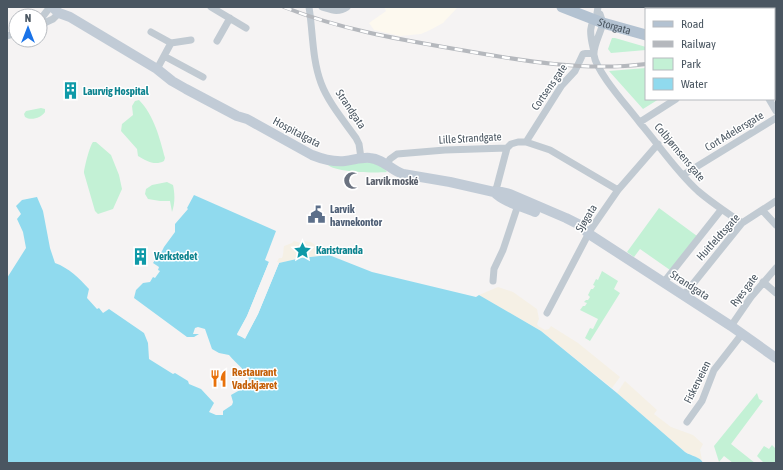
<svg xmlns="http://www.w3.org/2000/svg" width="783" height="470" viewBox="0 0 783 470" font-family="'Asap Condensed',sans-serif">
<rect width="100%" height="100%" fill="#f5f3f3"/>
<path fill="#fdf9ef" d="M384 7H458L443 23 430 30 421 34 400 36 374 30 369 23 386 11Z"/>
<path fill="#c3f1d5" d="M612 38H615L646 47V50L611 53 608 49Z
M646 68V99H659L643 109 609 71Z
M139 100C154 115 160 139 165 158L164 161C155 166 146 161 138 156L137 149 121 131 122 124 133 115 132 106 135 101Z
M41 108 45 109V112C41 118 31 121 25 117L24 114 26 111Z
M93 142H96L111 155 119 175 122 189 113 209 98 214 95 211 84 173C84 168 90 145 93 142Z
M361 162C371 162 381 163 387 172 375 173 332 173 326 163Z
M167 182 173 185C175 194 175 204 172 212L170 201H160L148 199 145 194 146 189 152 185Z
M659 208 697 236 670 270 640 249 634 257 627 252Z
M602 271 618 281 614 289 620 293 590 341 585 338 590 328 593 329 598 319 580 310 583 306H585L587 303 584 302 586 300H588L590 297 588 295 591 289H593L595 286 593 285 596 279 598 280Z
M757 393 759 399 763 401 731 444 755 463H733L724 456 719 462 714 446Z
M772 445 776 449V463H764L757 456 764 446 769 449Z"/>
<path fill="#f5f0e5" d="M294 241 301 243 303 241 311 242 329 255 301 258 279 263 277 262 279 258H282C284 253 283 250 284 246L292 243Z
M498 287 513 292 537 309 539 319 537 324 538 326 545 330 549 329 551 326 578 343 620 377 612 388 541 331 479 295Z
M625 381 657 410 654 414 671 427 693 435 703 444 700 450 702 460 685 452 617 393Z"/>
<path fill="#90daee" d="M194 195 276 231 265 260 269 262 247 316 237 335 245 338 258 314 279 263 301 258 329 255 372 272 476 297 479 295 541 331 617 393 685 452C691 456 701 457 703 463H7V278L26 248 23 232 17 219 21 214 16 206 22 200 37 197 43 211 50 248 55 263C69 268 79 278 89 289L87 298 97 309 99 308 103 313 109 309 144 333 148 343 149 359 173 374 175 373 188 381 189 384 201 389 214 403 209 412 216 415H223V411L232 405 233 402 231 395 247 386 250 382C246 369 238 366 229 355L219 353 212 349 205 329 198 327 195 328 193 334H199L194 337H187L134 298 136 290 143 283 150 282 153 277 155 278 160 271 158 270 159 267 153 263 155 260 157 261 164 247 175 232V224L188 209 187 208Z"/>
<path fill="#f5f3f3" d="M269 262H271L249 317 239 334 244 336 256 313 277 262 279 263 258 314 245 339 237 334 247 316Z"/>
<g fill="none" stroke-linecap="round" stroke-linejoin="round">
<path stroke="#c1cad2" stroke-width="7" d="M211 7 246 28
M309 7C313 32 312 59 321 83 328 102 344 121 356 138L359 144 361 158
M322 7C332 10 338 13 347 7
M597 13 598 7
M774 18 776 17
M40 20 50 7
M40 25 53 19 59 13
M151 32 171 43 157 69
M7 36 16 33
M217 41 230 18
M171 43 191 40
M164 56 203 77
M769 99 776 111
M640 122 676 99
M526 142 562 85 575 71 583 54 594 52C591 38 586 24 600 14L603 23C601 32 593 46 594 55 596 72 629 108 640 123 659 145 676 171 698 191 712 203 727 213 742 223
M387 164 390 159 397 154 445 150 507 148 511 144 518 142H526L550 150 618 190
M683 175 776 118
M494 192 497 186 507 148
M762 210 776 225
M493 281 494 269 503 250 519 202
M664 282 721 210
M763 282 776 293
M684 295 742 223 776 201
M547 313 591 229 618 190 658 144
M731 326 751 297 776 268
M687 422 702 401 714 370 742 334"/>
<path stroke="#c1cbd6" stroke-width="10" d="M52 7 59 13 70 17 157 69 172 81 186 89 237 116 247 119 312 155C322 159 334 162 345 161 354 160 362 157 370 158 383 159 391 170 403 174L450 182 494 192H502L510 194 566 218 580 225 589 234 731 326 776 358
M672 9 673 7
M494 192C505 203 522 206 535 212"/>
<g stroke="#b3c2d1" stroke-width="11">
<path id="s1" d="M562 7 603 23 646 35"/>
<path d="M774 66 776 67"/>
</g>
<defs>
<path id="rail" d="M284 7C339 29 397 39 455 49 518 60 582 72 646 64
M774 28 776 27"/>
</defs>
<use href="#rail" stroke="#b5b8bd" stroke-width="4"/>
<use href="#rail" stroke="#fff" stroke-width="2.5" stroke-dasharray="8" stroke-linecap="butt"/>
</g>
<defs>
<symbol id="building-bare" viewBox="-9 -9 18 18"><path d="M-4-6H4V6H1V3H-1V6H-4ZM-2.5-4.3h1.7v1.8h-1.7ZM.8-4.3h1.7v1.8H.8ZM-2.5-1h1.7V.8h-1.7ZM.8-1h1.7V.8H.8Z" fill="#0f9aa8" stroke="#fff" stroke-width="2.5" paint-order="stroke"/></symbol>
<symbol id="mosque-bare" viewBox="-9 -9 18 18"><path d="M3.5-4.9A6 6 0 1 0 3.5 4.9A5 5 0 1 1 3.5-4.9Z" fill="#6b7280" stroke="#fff" stroke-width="2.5" paint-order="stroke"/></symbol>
<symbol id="civic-bare" viewBox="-9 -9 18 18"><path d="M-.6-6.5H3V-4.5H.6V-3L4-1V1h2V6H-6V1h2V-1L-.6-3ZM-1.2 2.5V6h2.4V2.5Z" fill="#5c6f8a" stroke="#fff" stroke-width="2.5" paint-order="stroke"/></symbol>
<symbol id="sight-bare" viewBox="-9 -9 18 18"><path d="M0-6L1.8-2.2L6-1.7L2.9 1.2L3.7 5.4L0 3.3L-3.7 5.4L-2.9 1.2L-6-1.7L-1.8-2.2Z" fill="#0f9aa8" stroke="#fff" stroke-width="2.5" paint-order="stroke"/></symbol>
<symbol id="restaurant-bare" viewBox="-9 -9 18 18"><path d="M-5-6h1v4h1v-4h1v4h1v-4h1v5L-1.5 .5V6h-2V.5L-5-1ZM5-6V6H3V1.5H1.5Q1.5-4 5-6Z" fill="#e8710a" stroke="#fff" stroke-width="2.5" paint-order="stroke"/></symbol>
</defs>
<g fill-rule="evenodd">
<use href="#building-bare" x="58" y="78" width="25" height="25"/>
<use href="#mosque-bare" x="340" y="168" width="25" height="25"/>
<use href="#civic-bare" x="304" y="202" width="25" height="25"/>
<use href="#sight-bare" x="290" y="238" width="25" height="25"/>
<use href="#building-bare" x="128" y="244" width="25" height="25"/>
<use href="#restaurant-bare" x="206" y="366" width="25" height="25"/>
</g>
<g text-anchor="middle" stroke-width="3" stroke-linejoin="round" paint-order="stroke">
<g font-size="11" fill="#4a5661" stroke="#fff">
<text dy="4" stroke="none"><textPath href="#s1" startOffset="56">Storgata</textPath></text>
<text transform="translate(549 87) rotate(-55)" y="4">Cortsens gate</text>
<text transform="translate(351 109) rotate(56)" y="4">Strandgata</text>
<text transform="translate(734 131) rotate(-31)" y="4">Cort Adelersgate</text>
<text transform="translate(297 132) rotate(28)" y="4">Hospitalgata</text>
<text transform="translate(470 138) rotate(-3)" y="4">Lille Strandgate</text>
<text transform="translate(680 152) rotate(50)" y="4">Colbjørnsens gate</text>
<text transform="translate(586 218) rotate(-58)" y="4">Sjøgata</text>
<text transform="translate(718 237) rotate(-48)" y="4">Huitfeldtsgate</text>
<text transform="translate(690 285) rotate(33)" y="4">Strandgata</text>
<text transform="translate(744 290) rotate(-53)" y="4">Ryes gate</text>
<text transform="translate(697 382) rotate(-63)" y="4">Fiskerveien</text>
</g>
<g font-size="11" font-weight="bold" fill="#0d838f" stroke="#fff" text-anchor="start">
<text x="83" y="95">Laurvig Hospital</text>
<text x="316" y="254">Karistranda</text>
<text x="154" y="260">Verkstedet</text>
</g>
<g font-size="11" font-weight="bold" fill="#5b616d" stroke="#fff" text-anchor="start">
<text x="366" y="185">Larvik moské</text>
</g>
<g font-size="11" font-weight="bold" fill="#4e5e75" stroke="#fff" text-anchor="start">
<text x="330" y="213">Larvik<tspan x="330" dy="13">havnekontor</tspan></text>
</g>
<g font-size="11" font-weight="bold" fill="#c56008" stroke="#fff" text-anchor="start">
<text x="232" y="376">Restaurant<tspan x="232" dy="13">Vadskjæret</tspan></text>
</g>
</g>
<rect width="783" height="470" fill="none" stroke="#4a5661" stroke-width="16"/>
<rect x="645" y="8" width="130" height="92" fill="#ffffff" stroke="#b7bbc0"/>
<rect x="653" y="21" width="20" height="6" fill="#b3c2d1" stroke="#b7bbc0"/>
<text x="681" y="28" font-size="12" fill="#4a5661">Road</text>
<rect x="653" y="41" width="20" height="6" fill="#b5b8bd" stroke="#b7bbc0"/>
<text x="681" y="48" font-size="12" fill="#4a5661">Railway</text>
<rect x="653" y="58" width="20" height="12" fill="#c3f1d5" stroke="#b7bbc0"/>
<text x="681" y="68" font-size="12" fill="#4a5661">Park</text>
<rect x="653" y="78" width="20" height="12" fill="#90daee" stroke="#b7bbc0"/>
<text x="681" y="88" font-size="12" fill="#4a5661">Water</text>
<g transform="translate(28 28)"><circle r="19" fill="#ffffff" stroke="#b7bbc0"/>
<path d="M0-3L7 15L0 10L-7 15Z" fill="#1a73e8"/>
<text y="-6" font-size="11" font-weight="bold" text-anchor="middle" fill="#4a5661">N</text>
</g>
</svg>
